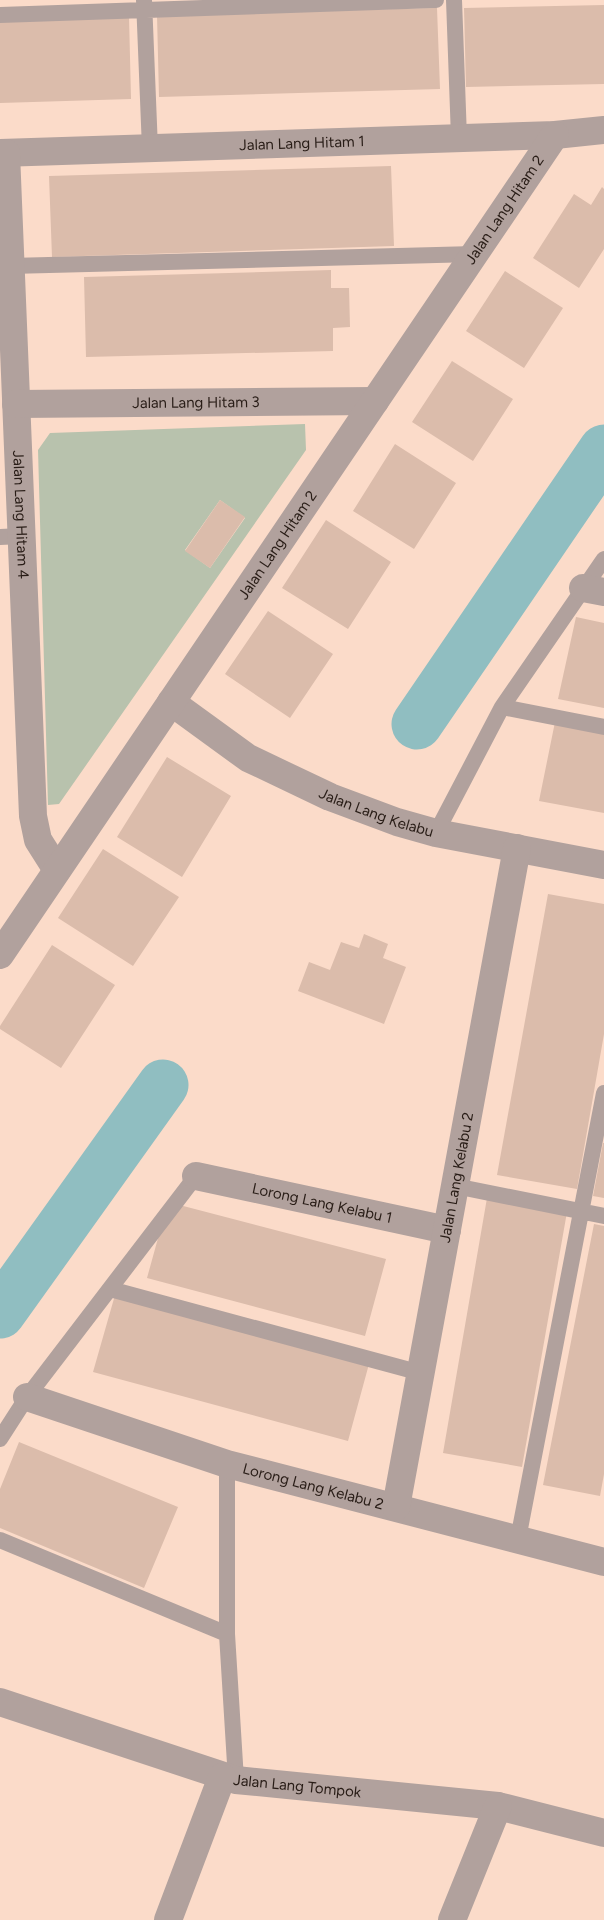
<svg xmlns="http://www.w3.org/2000/svg" width="604" height="1920" viewBox="0 0 604 1920" font-family="Figtree,sans-serif">
<rect width="100%" height="100%" fill="#fbdbc9"/>
<path fill="#b8c2ad" fill-rule="evenodd" d="M305 424 306 450 59 804 48 805 38 450 50 433ZM220 500 245 518 210 568 185 550Z"/>
<g fill="none" stroke-linecap="round" stroke-linejoin="round">
<path stroke="#90bec1" stroke-width="51" d="M417 724 604 450
M0 1313 163 1085"/>
</g>
<path fill="#dbbcab" d="M604 5V84L466 87 464 8Z
M437 8 440 89 159 97 157 15Z
M129 16 131 99 0 103V20Z
M391 166 394 246 52 257 49 176Z
M602 187 604 189V249L579 288 533 258 574 194 591 205Z
M331 270V288H349L350 327 333 328V351L86 357 84 277Z
M505 271 563 308 524 368 466 331Z
M452 361 513 399 473 461 412 422Z
M395 444 456 483 414 549 353 511Z
M220 500 245 517 210 568 185 551Z
M326 520 391 562 348 629 282 588Z
M268 611 333 654 290 718 225 674Z
M576 617 604 623V708L558 699Z
M555 722 604 732V813L539 801Z
M167 757 231 796 182 877 117 837Z
M103 849 179 897 133 966 58 918Z
M548 894 604 904V1034L577 1189 497 1175Z
M364 934 388 944 383 958 406 967 384 1024 298 991 309 962 330 970 341 942 359 948Z
M52 945 115 985 61 1068 0 1029V1026Z
M603 1143H604V1198L593 1196Z
M487 1198 567 1212 522 1467 443 1453Z
M168 1202 386 1259 365 1336 147 1278Z
M594 1224 604 1226V1474L600 1496 543 1485Z
M115 1295 369 1364 348 1441 93 1372Z
M19 1442 178 1507 144 1588 0 1528V1489Z"/>
<g fill="none" stroke-linecap="round" stroke-linejoin="round">
<path stroke="#b1a19d" stroke-width="16" d="M144 0 150 149
M454 0 459 138
M0 15 436 0
M10 266 475 254
M0 537 21 536
M502 707 604 727
M436 833 502 707 604 559
M455 1186 604 1216
M110 1289 421 1373
M0 1439 27 1397 196 1176
M227 1464V1634L236 1780
M518 1539 604 1093
M0 1540 227 1634"/>
<g stroke="#b1a19d" stroke-width="28">
<path id="s1" d="M0 153 555 135 604 130"/>
<path id="s2" d="M6 153 33 816 38 840 57 870"/>
<path id="s3" d="M16 404 375 401"/>
<path d="M583 588 604 592"/>
<path id="s4" d="M171 702 248 758 330 797 397 822 436 833 604 865"/>
<path id="s5" d="M0 955 555 135"/>
<path id="s6" d="M196 1176 447 1230"/>
<path id="s7" d="M27 1397 227 1464 604 1562"/>
<path id="s8" d="M396 1507 517 848"/>
<path id="s9" d="M0 1702 236 1780 498 1806 604 1833"/>
<path d="M168 1920 222 1777"/>
<path d="M452 1920 498 1806"/>
</g>
</g>
<g text-anchor="middle" stroke-width="4.5" stroke-linejoin="round" paint-order="stroke">
<g font-size="15" fill="#281c16" stroke="#fbdbc9">
<text dy="5" stroke="none"><textPath href="#s1" startOffset="302">Jalan Lang Hitam 1</textPath></text>
<text dy="5" stroke="none"><textPath href="#s5" startOffset="900">Jalan Lang Hitam 2</textPath></text>
<text dy="5" stroke="none"><textPath href="#s3" startOffset="180">Jalan Lang Hitam 3</textPath></text>
<text dy="5" stroke="none"><textPath href="#s2" startOffset="362">Jalan Lang Hitam 4</textPath></text>
<text dy="5" stroke="none"><textPath href="#s5" startOffset="495">Jalan Lang Hitam 2</textPath></text>
<text dy="5" stroke="none"><textPath href="#s4" startOffset="235">Jalan Lang Kelabu</textPath></text>
<text dy="5" stroke="none"><textPath href="#s8" startOffset="335">Jalan Lang Kelabu 2</textPath></text>
<text dy="5" stroke="none"><textPath href="#s6" startOffset="129">Lorong Lang Kelabu 1</textPath></text>
<text dy="5" stroke="none"><textPath href="#s7" startOffset="300">Lorong Lang Kelabu 2</textPath></text>
<text dy="5" stroke="none"><textPath href="#s9" startOffset="310">Jalan Lang Tompok</textPath></text>
</g>
</g>
</svg>
